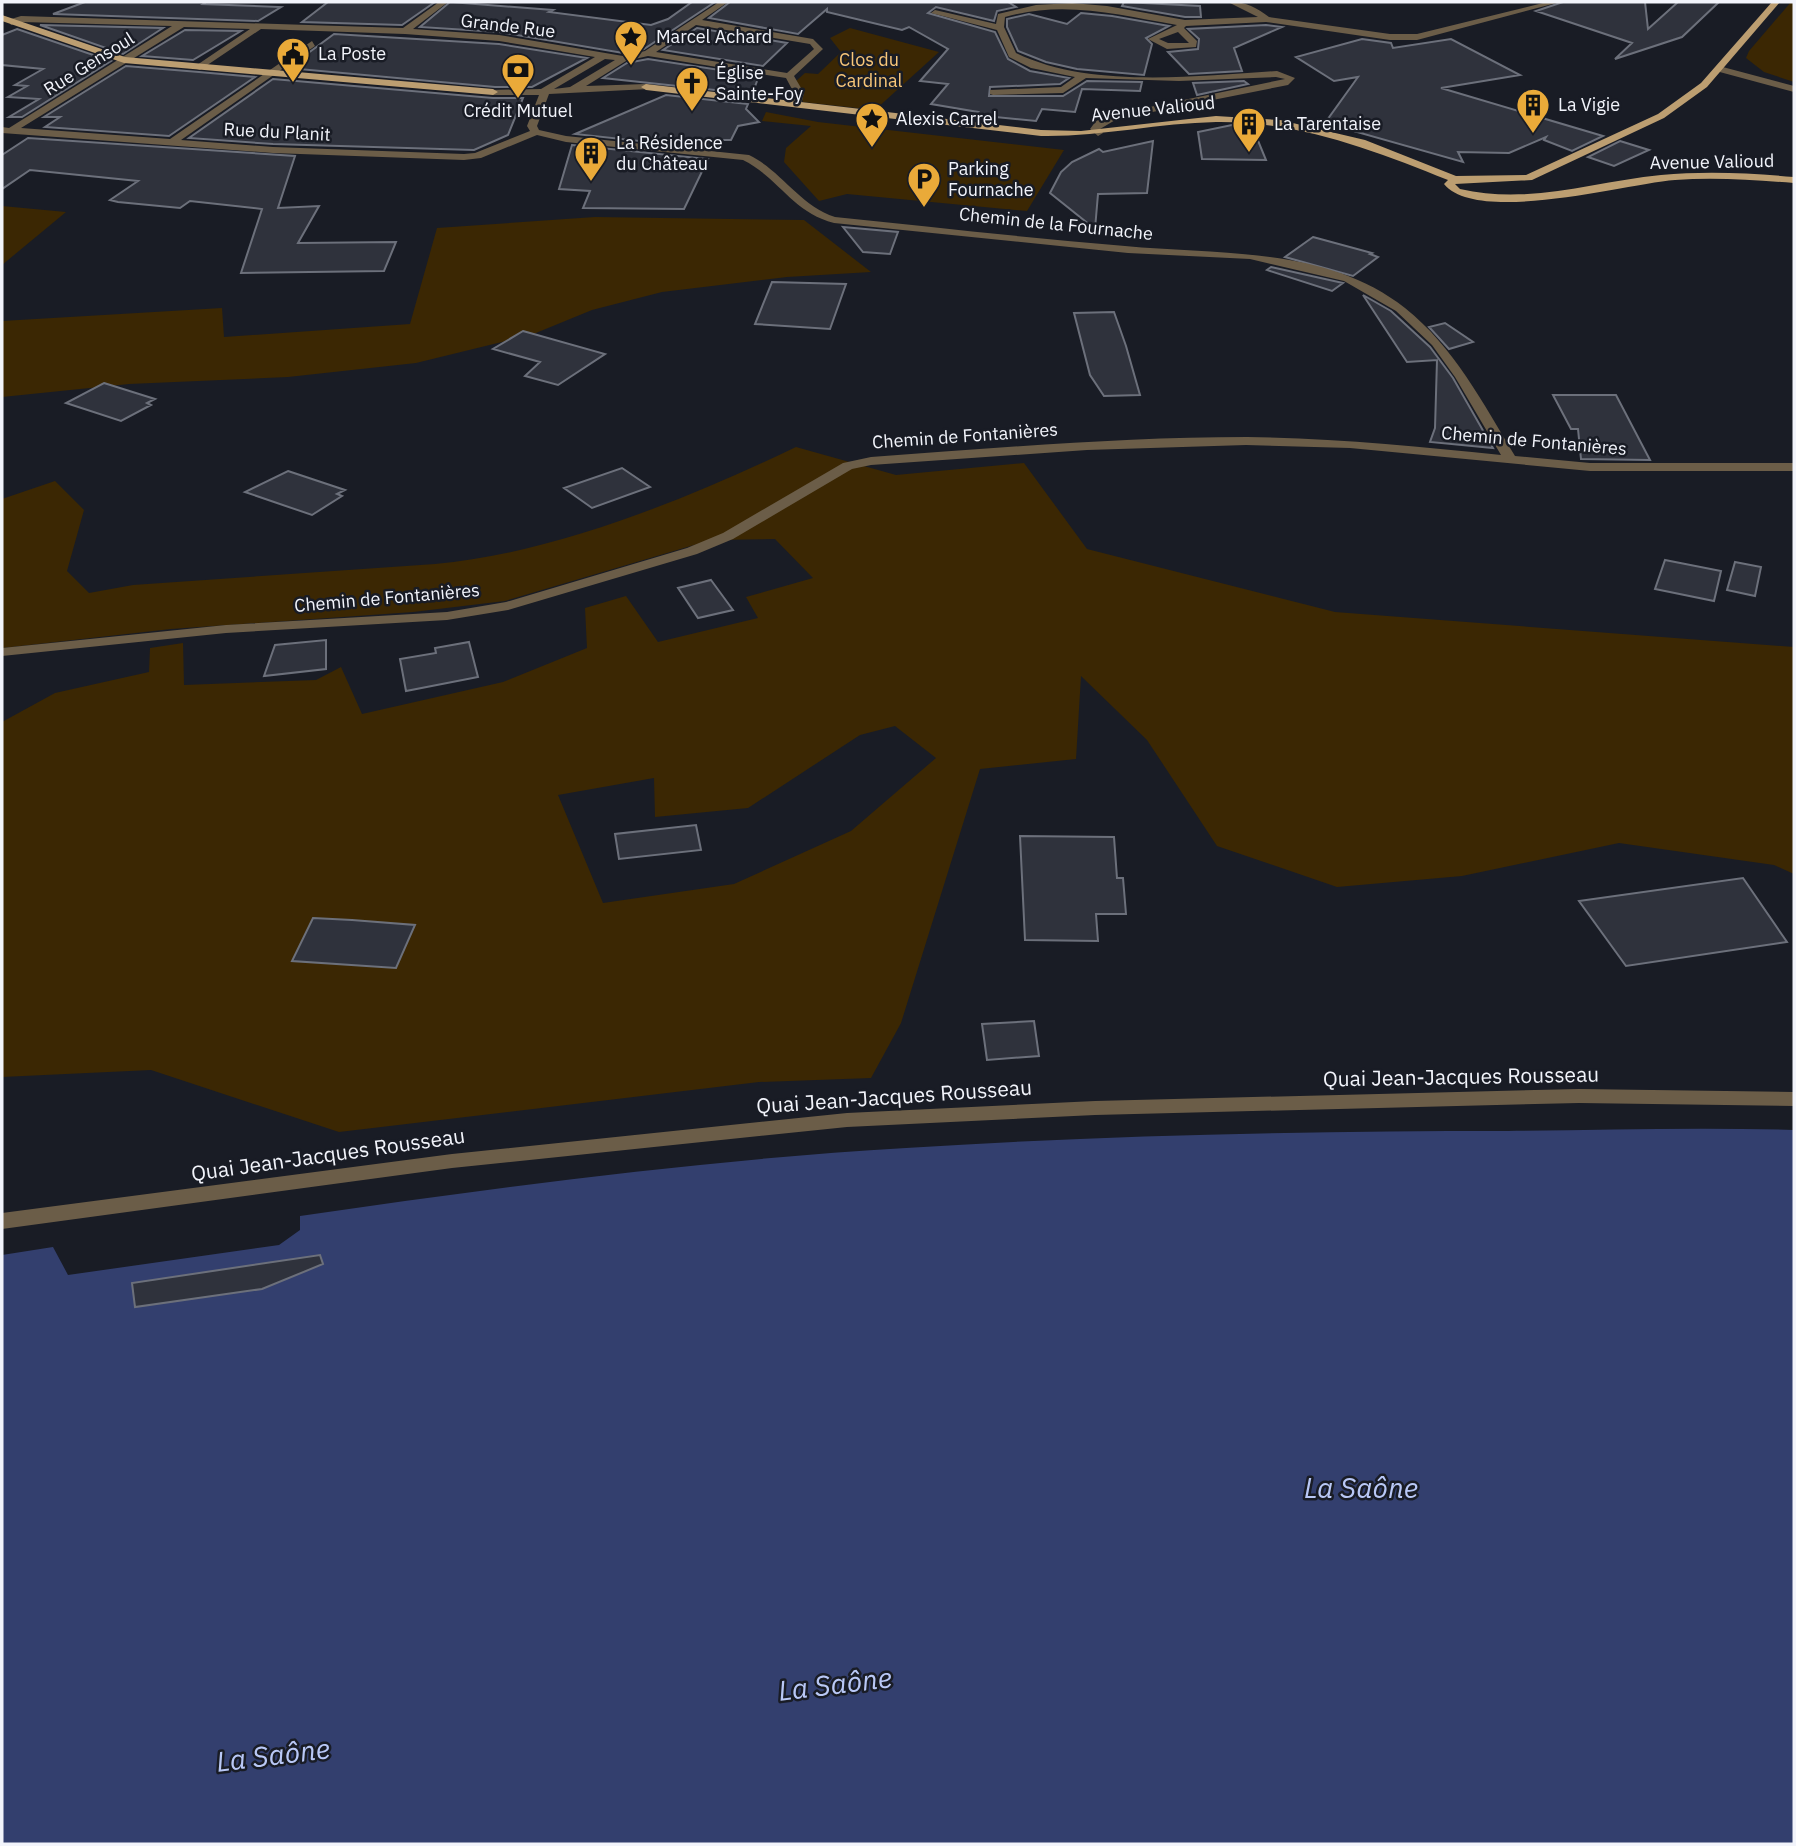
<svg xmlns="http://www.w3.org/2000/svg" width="1796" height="1846" viewBox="0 0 1796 1846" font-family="'IBM Plex Sans',sans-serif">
<rect width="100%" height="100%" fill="#191c25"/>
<path fill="#3b2703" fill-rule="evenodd" d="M1791 2H1794V82L1764 72 1746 58 1749 51Z
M850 28 939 52 875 110 803 102 796 81 805 73 818 74 841 52 830 38Z
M766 112 818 122 1064 150 1027 211 847 194 819 201 784 162 786 148 811 126 762 121Z
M2 206 66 212 2 265Z
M595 217 804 220 871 272 787 277 662 292 592 310 531 335 416 363 288 377 129 384 2 397V321L222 308 224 337 410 324 437 228Z
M796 447 896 475 1024 463 1087 549 1335 612 1794 647V874L1774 865 1619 843 1462 876 1337 887 1217 846 1147 740 1081 676 1076 759 980 769 901 1023 871 1078 759 1082 339 1132 151 1070 2 1077V722L55 693 149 672 150 648 183 643 184 685 316 680 341 667 362 714 503 682 587 648 585 608 626 596 658 642 758 618 746 597 813 578 775 539 711 540 505 601 413 612 171 629 2 648V499L55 481 84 510 67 571 89 593 133 585 435 564C555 553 687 499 796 447ZM895 726 936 758 851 831 734 884 603 903 558 795 654 778 655 817 748 808 860 735Z"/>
<path fill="#333f6e" d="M1794 1130V1844H2V1255L53 1247 68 1275 279 1245 300 1230V1216C501 1187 703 1160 906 1148 1106 1135 1307 1131 1508 1131 1603 1130 1699 1127 1794 1130Z"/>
<path fill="#2f323c" stroke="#6c707b" stroke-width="2" d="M85 2H206L203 4 281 7 258 21 53 14Z
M328 2H435L402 25 302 22Z
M450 2 553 10 549 12 651 25 668 19 692 2H715L644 49 623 53 499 32 420 27Z
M730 2H1008L1016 7 997 11 994 21 936 7 928 13 995 32 1008 59 1030 71 1069 78 1060 84 990 87 989 96H1063L1087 81 1142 82 1140 91 1082 89 1075 112 1042 109 1036 121 975 115 978 112 931 104 948 84 920 81 948 49 909 27 902 30 827 12V9L798 34 709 18Z
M1124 2 1200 6 1201 17H1185L1122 6Z
M1563 2H1645L1648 29 1678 2H1719L1682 37 1615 59 1632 43 1536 11Z
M1081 13 1112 16 1169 26 1146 38 1152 44 1144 75 1077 69 1046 62 1018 51 1007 27V19L1029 14 1067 24Z
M40 25 163 28 123 54Z
M1266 25 1282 27 1234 48 1242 71 1189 74 1168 52 1198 49 1199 39 1188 29Z
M697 28 787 43 763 66 663 50Z
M17 29 111 61 22 117H9L39 99 8 97 27 86 15 85 43 69 2 65V35Z
M185 30 241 31 193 60 142 56Z
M334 34 499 44 587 58 532 87H495L288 68Z
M1362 39 1391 43 1393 48 1451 39 1520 75 1441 88 1603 136 1572 151 1544 140 1546 137 1509 153 1458 152 1463 162 1325 123 1358 77 1334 81 1296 57Z
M648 59 759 76 752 94 603 78 627 63Z
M126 66 199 72 255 77 169 136 45 127 60 117H44Z
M273 79 493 98H523L508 135 474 150 273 144 189 138Z
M1244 81 1248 84 1197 95 1193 83Z
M666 95 748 104 746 109 759 122 738 126 731 140H722L713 149 575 134Z
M1232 125 1252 126 1266 160 1202 159 1198 132Z
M28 138 295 156 278 208 319 206 298 243 396 242 384 271 241 273 262 209 190 201 180 208 118 202 110 200 138 181 30 170 2 189V155Z
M1153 141 1147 193 1098 194 1095 229 1050 193 1061 172 1072 162 1099 149 1103 152Z
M1620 141 1649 150 1614 166 1588 157Z
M572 145 708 159 684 209 583 208 590 191 559 189Z
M843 227 898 232 890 254 863 252Z
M1313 237 1372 253 1370 254 1378 257 1353 276 1285 257Z
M1271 267 1343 283 1332 291 1267 270Z
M772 282 846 284 830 329 755 324Z
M1363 295 1391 311 1430 347 1453 378 1493 448 1430 442 1435 428 1437 360 1407 362Z
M1114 312 1126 346 1140 395 1104 396 1090 375 1074 313Z
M1445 323 1473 342 1449 349 1429 327Z
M523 331 605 354 558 385 525 376 540 362 493 349Z
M104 383 155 399 147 403 151 405 121 421 66 403Z
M1553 395H1616L1650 460 1581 459 1578 429H1571Z
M622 468 650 487 592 508 564 488Z
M288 471 345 490 337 494 342 496 312 515 245 492Z
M1665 560 1721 571 1714 601 1655 589Z
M1735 562 1761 567 1755 596 1727 590Z
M711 580 733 610 698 618 678 588Z
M326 640V669L264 676 275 645Z
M469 642 478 677 406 691 400 659 436 653 435 648Z
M696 825 701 850 619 859 615 834Z
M1020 836 1114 837 1117 878H1123L1126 914H1096L1098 941 1025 940Z
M1743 878 1787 942 1626 966 1579 901Z
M313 918 352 920 415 925 396 968 292 961Z
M1034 1021 1039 1056 987 1060 982 1024Z
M320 1255 323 1264 262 1289 135 1307 132 1283Z"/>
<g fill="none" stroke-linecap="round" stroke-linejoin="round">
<path fill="#6b5d48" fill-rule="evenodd" d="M439 2H448L413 29 499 35 623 56 645 51 719 2H728L702 20 813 39 823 49 794 76 804 93 800 108 792 106 794 93 786 78 648 56 626 61 586 86 646 84 649 85V89L549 94 537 126 539 130 566 136 749 155C782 171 799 205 835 217 932 227 1029 238 1125 246 1219 255 1327 246 1405 308 1454 347 1483 403 1515 456L1590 463H1794V471H1590L1350 448 1246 445 1087 450 871 465 852 469 733 539 697 554 508 610 447 620 226 633 2 656V648L226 625 447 612 506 602 687 548 723 533 843 463 871 457C996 448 1122 437 1247 437 1332 438 1416 446 1501 455L1455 377 1432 345 1396 311 1344 281 1250 259 1128 253 834 223C792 212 779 178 743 160L566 142 537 135 481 158 464 160 273 153 2 133V127L9 128 172 26 21 22 11 25 8 20 21 16 403 28ZM696 25 810 44 814 49 787 73 656 52ZM184 27 250 29 197 65V69L200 70 261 29 405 34 499 41 595 57 541 89 490 90 488 92 493 95H539L527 126 530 131 475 153 464 154 273 147 181 140 315 46 312 41 170 139 21 128ZM605 59 615 60 570 87 554 89Z
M1228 2C1244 1 1256 7 1269 17L1390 34H1417L1547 2H1560L1417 40H1390L1266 22 1186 26 1184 28 1197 41 1196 47 1167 49 1148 39 1177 25C1118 15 1065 0 1005 17L1004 27 1016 53C1090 89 1196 76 1277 71L1295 78 1288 85 1117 119 1100 129 1103 133 1098 136 1090 129 1096 121 1111 115 1285 79 1276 77 1179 81 1086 78 1063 93 993 95 990 94V90L1061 87 1075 77 1031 68 1009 57 997 30 931 13 935 10 996 24 998 14 1036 5 1072 3 1107 6 1185 20 1258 17ZM1178 32 1189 43H1168L1159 39Z
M1719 66 1794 86V92L1716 71V67Z
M1579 1089 1794 1092V1106L1579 1103 1095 1115 847 1127 452 1168 2 1229V1213L452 1154 847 1113 1095 1101Z"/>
<path fill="#bc9e71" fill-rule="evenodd" d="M1772 2H1780L1707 87 1664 118 1532 180 1455 184 1460 189C1529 205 1592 182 1661 175 1705 171 1750 173 1794 177V183C1755 180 1715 177 1675 180 1625 184 1478 225 1444 184L1448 180C1373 150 1298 121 1216 122 1158 123 1100 137 1041 136L646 90 641 87 646 84 1041 130 1081 131 1216 116 1280 120 1365 140 1456 176 1526 175 1658 114 1701 83Z
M2 15 125 57 493 89 498 92 493 95 124 63 2 21Z"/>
</g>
<defs>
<symbol id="sight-pin" viewBox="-11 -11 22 30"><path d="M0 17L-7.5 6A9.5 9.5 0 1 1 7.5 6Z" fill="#eaaa39" stroke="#191c25"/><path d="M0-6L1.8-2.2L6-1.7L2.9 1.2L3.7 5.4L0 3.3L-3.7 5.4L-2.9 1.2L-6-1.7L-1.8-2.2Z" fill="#111"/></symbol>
<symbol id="civic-pin" viewBox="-11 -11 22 30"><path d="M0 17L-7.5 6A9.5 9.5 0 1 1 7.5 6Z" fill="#eaaa39" stroke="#191c25"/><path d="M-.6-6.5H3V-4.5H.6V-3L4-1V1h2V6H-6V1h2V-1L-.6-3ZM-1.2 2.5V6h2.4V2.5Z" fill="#111"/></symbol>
<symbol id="bank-pin" viewBox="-11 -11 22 30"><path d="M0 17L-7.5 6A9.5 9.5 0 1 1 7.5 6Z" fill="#eaaa39" stroke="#191c25"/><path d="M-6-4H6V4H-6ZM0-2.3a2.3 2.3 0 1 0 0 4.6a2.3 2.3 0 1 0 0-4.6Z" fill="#111"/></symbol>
<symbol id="church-pin" viewBox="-11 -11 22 30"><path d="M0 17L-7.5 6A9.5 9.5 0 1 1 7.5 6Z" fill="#eaaa39" stroke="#191c25"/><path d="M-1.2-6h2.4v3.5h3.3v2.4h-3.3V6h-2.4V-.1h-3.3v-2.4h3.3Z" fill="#111"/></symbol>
<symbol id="building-pin" viewBox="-11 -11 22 30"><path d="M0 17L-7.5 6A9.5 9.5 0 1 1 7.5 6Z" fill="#eaaa39" stroke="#191c25"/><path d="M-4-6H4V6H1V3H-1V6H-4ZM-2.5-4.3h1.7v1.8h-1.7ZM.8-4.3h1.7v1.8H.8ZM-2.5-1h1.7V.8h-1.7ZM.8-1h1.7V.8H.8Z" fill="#111"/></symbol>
<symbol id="parking-pin" viewBox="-11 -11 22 30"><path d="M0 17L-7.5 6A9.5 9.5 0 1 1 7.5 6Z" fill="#eaaa39" stroke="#191c25"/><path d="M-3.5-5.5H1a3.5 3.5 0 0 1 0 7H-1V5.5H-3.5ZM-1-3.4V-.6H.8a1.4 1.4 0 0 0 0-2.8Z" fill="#111"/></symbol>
</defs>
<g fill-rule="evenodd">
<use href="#sight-pin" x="612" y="18" width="38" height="52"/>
<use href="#civic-pin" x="274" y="35" width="38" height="52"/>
<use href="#bank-pin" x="499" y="51" width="38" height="52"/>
<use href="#church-pin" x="673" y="64" width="38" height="52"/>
<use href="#building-pin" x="1514" y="86" width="38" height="52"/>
<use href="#sight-pin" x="853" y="100" width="38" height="52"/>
<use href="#building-pin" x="1230" y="105" width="38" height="52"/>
<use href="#building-pin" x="572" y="134" width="38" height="52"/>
<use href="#parking-pin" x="905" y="160" width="38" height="52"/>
</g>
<g text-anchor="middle" stroke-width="5" stroke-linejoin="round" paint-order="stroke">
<g font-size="18" fill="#f2f4fb" stroke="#191c25">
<text transform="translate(508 26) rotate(7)" y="6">Grande Rue</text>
<text transform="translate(89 64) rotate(-32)" y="6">Rue Gensoul</text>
<text transform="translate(1153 109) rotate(-6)" y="6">Avenue Valioud</text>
<text transform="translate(277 132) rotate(3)" y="6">Rue du Planit</text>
<text transform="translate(1712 162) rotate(-1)" y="6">Avenue Valioud</text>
<text transform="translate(1056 224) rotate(6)" y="6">Chemin de la Fournache</text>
<text transform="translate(965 436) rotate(-4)" y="6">Chemin de Fontanières</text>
<text transform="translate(1534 441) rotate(5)" y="6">Chemin de Fontanières</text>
<text transform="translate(387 598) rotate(-5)" y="6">Chemin de Fontanières</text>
</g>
<g font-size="18" fill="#f2f4fb" stroke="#191c25" text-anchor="start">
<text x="656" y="43">Marcel Achard</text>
<text x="318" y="60">La Poste</text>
<text x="716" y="79">Église<tspan x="716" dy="21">Sainte-Foy</tspan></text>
<text x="1558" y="111">La Vigie</text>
<text x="518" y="117" text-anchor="middle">Crédit Mutuel</text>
<text x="896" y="125">Alexis Carrel</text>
<text x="1274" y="130">La Tarentaise</text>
<text x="616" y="149">La Résidence<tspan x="616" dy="21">du Château</tspan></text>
<text x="948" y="175">Parking<tspan x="948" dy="21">Fournache</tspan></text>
</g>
<g font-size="18" fill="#f9c779" stroke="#191c25">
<text x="869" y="66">Clos du<tspan x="869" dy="21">Cardinal</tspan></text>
</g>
<g font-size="21" fill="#f2f4fb" stroke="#191c25">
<text transform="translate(1461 1077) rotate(-1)" y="7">Quai Jean-Jacques Rousseau</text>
<text transform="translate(894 1097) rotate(-4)" y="7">Quai Jean-Jacques Rousseau</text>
<text transform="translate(328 1155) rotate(-8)" y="7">Quai Jean-Jacques Rousseau</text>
</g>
<g font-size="28" font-style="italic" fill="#b9c8f6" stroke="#191c25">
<text x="1361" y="1498">La Saône</text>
<text transform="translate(835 1684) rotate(-7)" y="10">La Saône</text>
<text transform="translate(273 1755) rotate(-7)" y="10">La Saône</text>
</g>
</g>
<rect width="1796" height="1846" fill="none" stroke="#f2f4fb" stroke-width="7"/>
</svg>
